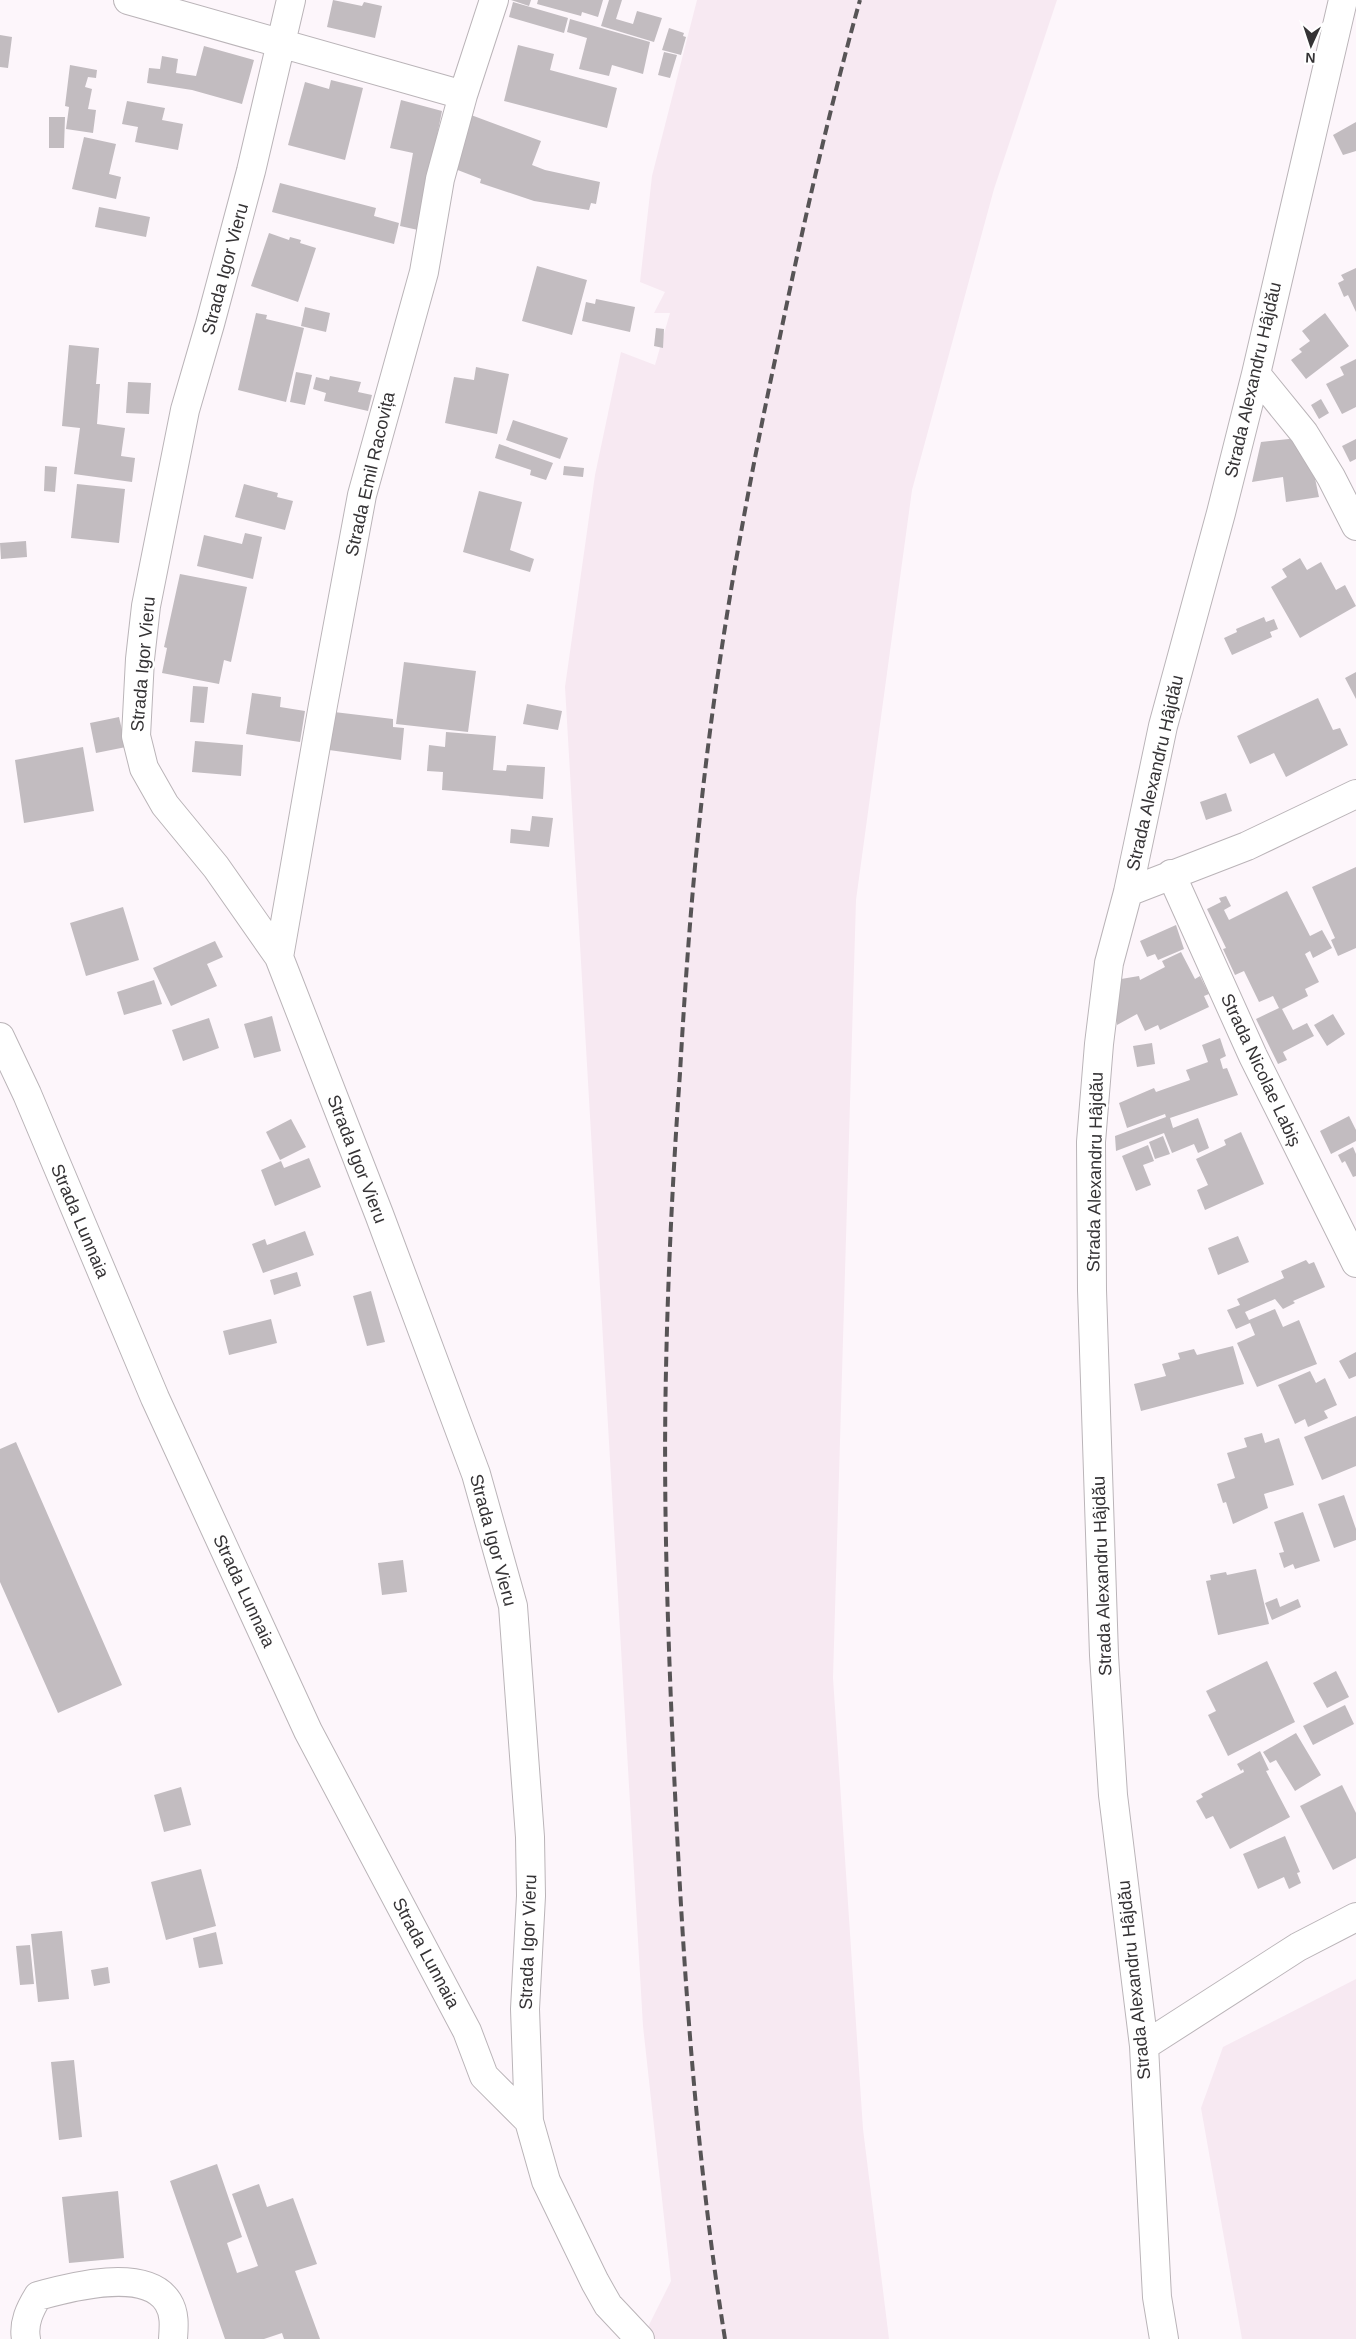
<svg xmlns="http://www.w3.org/2000/svg" width="1356" height="2339" viewBox="0 0 1356 2339" font-family="Helvetica,sans-serif">
<rect width="100%" height="100%" fill="#fdf6fb"/>
<path fill="#f7e9f2" d="M697 0H1057L994 189 912 490 856 900 833 1678 863 2129 889 2339H642L671 2281 643 2026 565 687 595 475 621 352 655 365 670 313H654L665 292 640 282 652 176Z
M1356 1979V2339H1242L1201 2108 1223 2047Z"/>
<path fill="#c2bcc0" d="M333 0 362 6 364 2 382 6 375 38 327 27Z
M511 0H531L529 6Z
M538 0H603L598 17 582 12 581 16 537 4Z
M609 0H622L616 19 633 24 637 11 662 18 654 42 601 26Z
M513 2 568 18 564 33 509 17Z
M570 19 650 42 643 74 612 65 609 76 579 69 587 38 567 32Z
M669 28 684 33 683 36 686 37 681 55 662 50Z
M0 35 12 37 8 68 0 67Z
M518 45 554 54 550 70 617 88 607 128 504 101Z
M204 46 254 60 242 104 192 90 147 83 149 68 160 69 162 56 178 59 176 73 196 76Z
M664 52 677 55 670 78 658 75Z
M70 65 97 70 96 78 88 77 85 87 92 89 88 109 96 110 93 133 66 129 69 107 65 106Z
M331 80 363 88 345 160 288 145 305 82 329 89Z
M401 100 442 111 418 230 400 226 413 153 390 148Z
M127 101 165 108 162 120 183 124 178 150 135 142 138 127 122 124Z
M471 115 541 141 532 165 545 170 600 182 596 204 591 203 589 210 534 201 480 183 481 179 455 169Z
M49 117H65L64 148H49Z
M1356 122V151L1343 155 1333 135Z
M84 137 116 144 109 174 121 177 116 199 72 189Z
M280 183 376 208 374 216 399 223 394 244 272 212Z
M99 207 150 217 146 237 95 227Z
M269 233 289 240 290 237 301 240 300 243 316 248 298 302 251 286Z
M537 266 587 280 572 335 522 321Z
M1356 268V312L1348 295 1344 297 1338 283 1344 280 1341 275Z
M596 299 635 307 630 332 582 321 586 302 595 304Z
M305 307 330 313 326 332 301 326Z
M256 313 267 315 266 319 304 328 286 402 238 390Z
M1325 313 1349 346 1306 379 1291 360 1302 352 1299 349 1310 341 1302 331Z
M656 328 664 329 663 348 654 346Z
M69 345 99 348 96 384H100L97 424 125 428 121 456 135 458 132 482 74 474 80 428 62 426Z
M1356 359V407L1342 414 1326 384 1344 375 1340 367Z
M476 367 509 374 497 434 445 423 454 377 474 380Z
M296 372 312 375 305 405 290 402Z
M330 376 361 382 358 392 372 395 368 411 324 401 326 393 313 389 316 377 329 380Z
M128 382 151 383 149 414 126 413Z
M1321 399 1329 413 1319 419 1311 405Z
M513 420 568 438 560 459 506 440Z
M1298 438 1313 469 1319 497 1286 502 1283 477 1252 482 1261 442Z
M1356 439V459L1350 462 1342 446Z
M499 444 553 463 546 480 530 475 531 470 495 458Z
M45 466 57 467 55 492 44 491Z
M564 466 584 468 583 477 563 475Z
M77 484 125 489 119 543 71 538Z
M244 484 278 493 277 497 293 501 285 530 235 517Z
M479 491 522 502 510 550 534 559 530 572 463 552Z
M245 533 262 537 253 579 197 566 204 535 242 544Z
M26 541 27 557 1 559 0 543Z
M1300 558 1307 570 1321 562 1336 590 1345 585 1356 606 1300 638 1271 587 1287 577 1282 569Z
M180 574 247 587 231 662 224 660 219 684 162 673 167 648 164 647Z
M1264 617 1266 622 1274 619 1278 629 1270 632 1272 637 1232 655 1224 638 1237 632 1236 629Z
M404 662 476 671 468 732 396 724Z
M1356 672V699L1345 678Z
M193 686 208 687 204 723 190 722Z
M252 693 281 697 280 707 305 711 300 742 246 734Z
M1318 698 1333 730 1340 728 1348 745 1286 777 1274 753 1250 764 1237 736Z
M527 704 562 711 558 730 523 724Z
M334 712 393 719V727L404 728 401 760 329 750Z
M119 717 126 747 96 753 90 723Z
M446 732 496 736 493 770 506 771 507 765 545 767 543 799 442 790 443 772 427 771 429 745 445 747Z
M195 741 243 745 241 776 192 772Z
M83 747 94 811 24 823 15 760Z
M1226 793 1232 811 1206 820 1200 802Z
M532 816 553 818 549 847 510 843 511 829 530 831Z
M1356 867V948L1338 956 1331 940 1335 938 1312 887Z
M1287 891 1310 936 1322 930 1332 948 1313 958 1310 951 1305 954 1319 982 1305 989 1308 996 1282 1009 1293 1030 1307 1023 1314 1036 1283 1052 1287 1060 1278 1064 1256 1019 1279 1008 1273 996 1259 1002 1244 971 1235 975 1223 949 1226 948 1207 909 1221 902 1219 898 1226 896 1231 906 1224 910 1229 920Z
M123 907 139 960 86 976 70 923Z
M1176 925 1184 949 1158 960 1155 954 1147 957 1140 941Z
M215 941 223 957 207 964 217 986 171 1006 153 968Z
M1181 952 1195 979 1200 976 1209 994 1204 996 1209 1007 1160 1030 1158 1025 1145 1031 1137 1014 1117 1025V995L1121 979 1139 976 1140 980 1165 967 1162 961Z
M154 980 162 1004 124 1015 117 992Z
M1333 1014 1345 1034 1327 1046 1314 1025Z
M272 1016 281 1051 254 1058 244 1024Z
M209 1018 219 1048 183 1061 172 1030Z
M1220 1038 1226 1056 1220 1059 1223 1069 1227 1068 1238 1095 1170 1118 1173 1128 1198 1118 1209 1148 1198 1153 1194 1144 1172 1153 1164 1133 1116 1151 1115 1136 1166 1117 1165 1114 1127 1128 1119 1103 1154 1088 1156 1092 1190 1080 1186 1070 1208 1062 1202 1045Z
M1152 1043 1155 1064 1137 1067 1133 1046Z
M1349 1116 1356 1130V1141L1331 1154 1320 1131Z
M291 1119 306 1147 280 1160 266 1132Z
M1241 1132 1264 1184 1205 1210 1197 1190 1208 1185 1196 1159 1226 1145 1224 1140Z
M1163 1136 1170 1154 1155 1159 1149 1142Z
M1148 1145 1154 1161 1143 1165 1151 1185 1136 1191 1122 1156Z
M1353 1147 1356 1154V1176L1353 1177 1345 1161 1342 1163 1338 1155Z
M309 1158 321 1187 275 1206 261 1170 281 1161 284 1168Z
M305 1231 314 1255 263 1273 252 1244 265 1239 267 1245Z
M1238 1236 1249 1262 1218 1275 1208 1248Z
M1306 1260 1309 1264 1314 1262 1325 1287 1293 1301 1295 1303 1283 1309 1275 1299 1245 1312 1249 1320 1275 1309 1283 1327 1299 1320 1317 1364 1257 1387 1237 1343 1255 1335 1250 1323 1236 1329 1227 1310 1240 1305 1237 1299 1284 1278 1281 1271Z
M297 1272 301 1286 274 1295 270 1280Z
M371 1291 385 1342 367 1346 353 1296Z
M271 1319 277 1343 229 1355 223 1331Z
M1233 1346 1244 1384 1141 1411 1134 1384 1166 1376 1162 1364 1180 1359 1178 1353 1194 1349 1197 1355Z
M1356 1352V1376L1349 1379 1339 1361Z
M1310 1371 1316 1383 1325 1378 1337 1405 1324 1411 1328 1418 1308 1427 1305 1419 1295 1424 1278 1385Z
M1356 1416V1466L1322 1480 1304 1437Z
M1262 1433 1265 1443 1279 1438 1294 1485 1264 1494 1268 1508 1233 1524 1226 1502 1223 1503 1217 1484 1235 1478 1227 1453 1247 1447 1244 1438Z
M16 1442 122 1685 58 1713 0 1582V1449Z
M1344 1495 1356 1529V1540L1334 1548 1318 1504Z
M1303 1512 1320 1561 1295 1569 1293 1564 1284 1568 1279 1553 1284 1552 1274 1522Z
M403 1560 407 1592 382 1595 378 1563Z
M1256 1569 1269 1624 1218 1635 1206 1581 1211 1580 1210 1575 1226 1572 1227 1575Z
M1277 1598 1280 1607 1298 1599 1301 1607 1272 1620 1265 1603Z
M1267 1661 1295 1722 1228 1756 1208 1715 1216 1711 1206 1691Z
M1336 1671 1349 1697 1327 1708 1313 1683Z
M1345 1705 1354 1724 1313 1745 1303 1726Z
M1296 1733 1321 1775 1295 1791 1276 1760 1270 1763 1263 1752Z
M1260 1751 1269 1770 1266 1771 1290 1817 1230 1849 1213 1816 1206 1819 1196 1801 1203 1797 1201 1794 1244 1772 1243 1769 1241 1771 1237 1764Z
M1342 1785 1356 1813V1858L1333 1870 1300 1806Z
M181 1787 191 1825 164 1832 154 1795Z
M1285 1836 1300 1872 1297 1873 1301 1883 1289 1889 1284 1877 1258 1889 1243 1854Z
M201 1869 216 1926 166 1940 151 1882Z
M62 1931 69 1999 38 2002 31 1934Z
M216 1932 223 1964 199 1968 193 1938Z
M30 1945 34 1984 20 1985 16 1946Z
M108 1967 110 1983 94 1986 91 1970Z
M74 2060 82 2137 59 2140 51 2062Z
M217 2164 242 2237 227 2243 237 2273 258 2266 232 2194 259 2184 267 2207 293 2198 317 2264 295 2271 320 2339H284L282 2333 264 2339H225L170 2181Z
M118 2191 124 2258 69 2263 62 2197Z"/>
<g fill="none" stroke-linecap="round" stroke-linejoin="round">
<defs>
<path id="minor" d="M128 0 463 95
M291 0 251 171 210 324 185 410 146 606 140 659 136 736 144 768 165 805 216 867 279 957 379 1214 476 1474 513 1606 530 1837 531 1896 525 2009 529 2121 546 2181 595 2282 608 2305 640 2339
M1256 374 1304 433 1331 477 1356 526
M1171 874 1253 1056 1356 1263
M1128 892 1247 846 1356 794
M279 957 323 705 362 495 424 272 440 179 463 95 494 0
M0 1037 27 1094 155 1398 308 1731 467 2031 484 2076 529 2121
M1144 2046 1298 1947 1356 1917
M26 2339C23 2323 30 2309 38 2296 70 2287 146 2267 168 2302 175 2313 174 2326 173 2339
M1164 2339 1157 2297 1144 2046 1113 1795 1104 1655 1092 1290 1091 1142 1099 1044 1109 963 1128 892 1163 726 1221 513 1256 374 1343 0"/>
</defs>
<use href="#minor" stroke="#bab4b8" stroke-width="30"/>
<use href="#minor" stroke="#fff" stroke-width="28"/>
<path stroke="#575456" stroke-width="4" stroke-dasharray="10 5" stroke-linecap="butt" d="M725 2339C695 2152 683 1962 674 1772 668 1638 663 1504 666 1370 668 1271 673 1172 680 1073 686 967 694 860 707 755 724 617 749 481 778 346 802 230 828 114 860 0"/>
</g>
<g text-anchor="middle" stroke-width="5" stroke-linejoin="round" paint-order="stroke">
<g font-size="18" fill="#353335" stroke="#fff">
<text transform="translate(225 269) rotate(-75)" y="6">Strada Igor Vieru</text>
<text transform="translate(1253 380) rotate(-77)" y="6">Strada Alexandru Hâjdău</text>
<text transform="translate(370 474) rotate(-77)" y="6">Strada Emil Racovița</text>
<text transform="translate(143 664) rotate(-85)" y="6">Strada Igor Vieru</text>
<text transform="translate(1155 773) rotate(-77)" y="6">Strada Alexandru Hâjdău</text>
<text transform="translate(1261 1070) rotate(65)" y="6">Strada Nicolae Labiș</text>
<text transform="translate(357 1159) rotate(69)" y="6">Strada Igor Vieru</text>
<text transform="translate(1095 1172) rotate(-89)" y="6">Strada Alexandru Hâjdău</text>
<text transform="translate(80 1221) rotate(67)" y="6">Strada Lunnaia</text>
<text transform="translate(493 1540) rotate(75)" y="6">Strada Igor Vieru</text>
<text transform="translate(1102 1576) rotate(-92)" y="6">Strada Alexandru Hâjdău</text>
<text transform="translate(244 1591) rotate(65)" y="6">Strada Lunnaia</text>
<text transform="translate(528 1942) rotate(-88)" y="6">Strada Igor Vieru</text>
<text transform="translate(426 1953) rotate(62)" y="6">Strada Lunnaia</text>
<text transform="translate(1134 1980) rotate(-96)" y="6">Strada Alexandru Hâjdău</text>
</g>
</g>
<g transform="translate(1311 45) rotate(183)" stroke="#ffffff" stroke-width="4" paint-order="stroke">
<path d="M0-4L9 19L0 12L-9 19Z" fill="#353335"/>
<text y="-8" font-size="14" font-weight="bold" text-anchor="middle" fill="#353335">N</text>
</g>
</svg>
